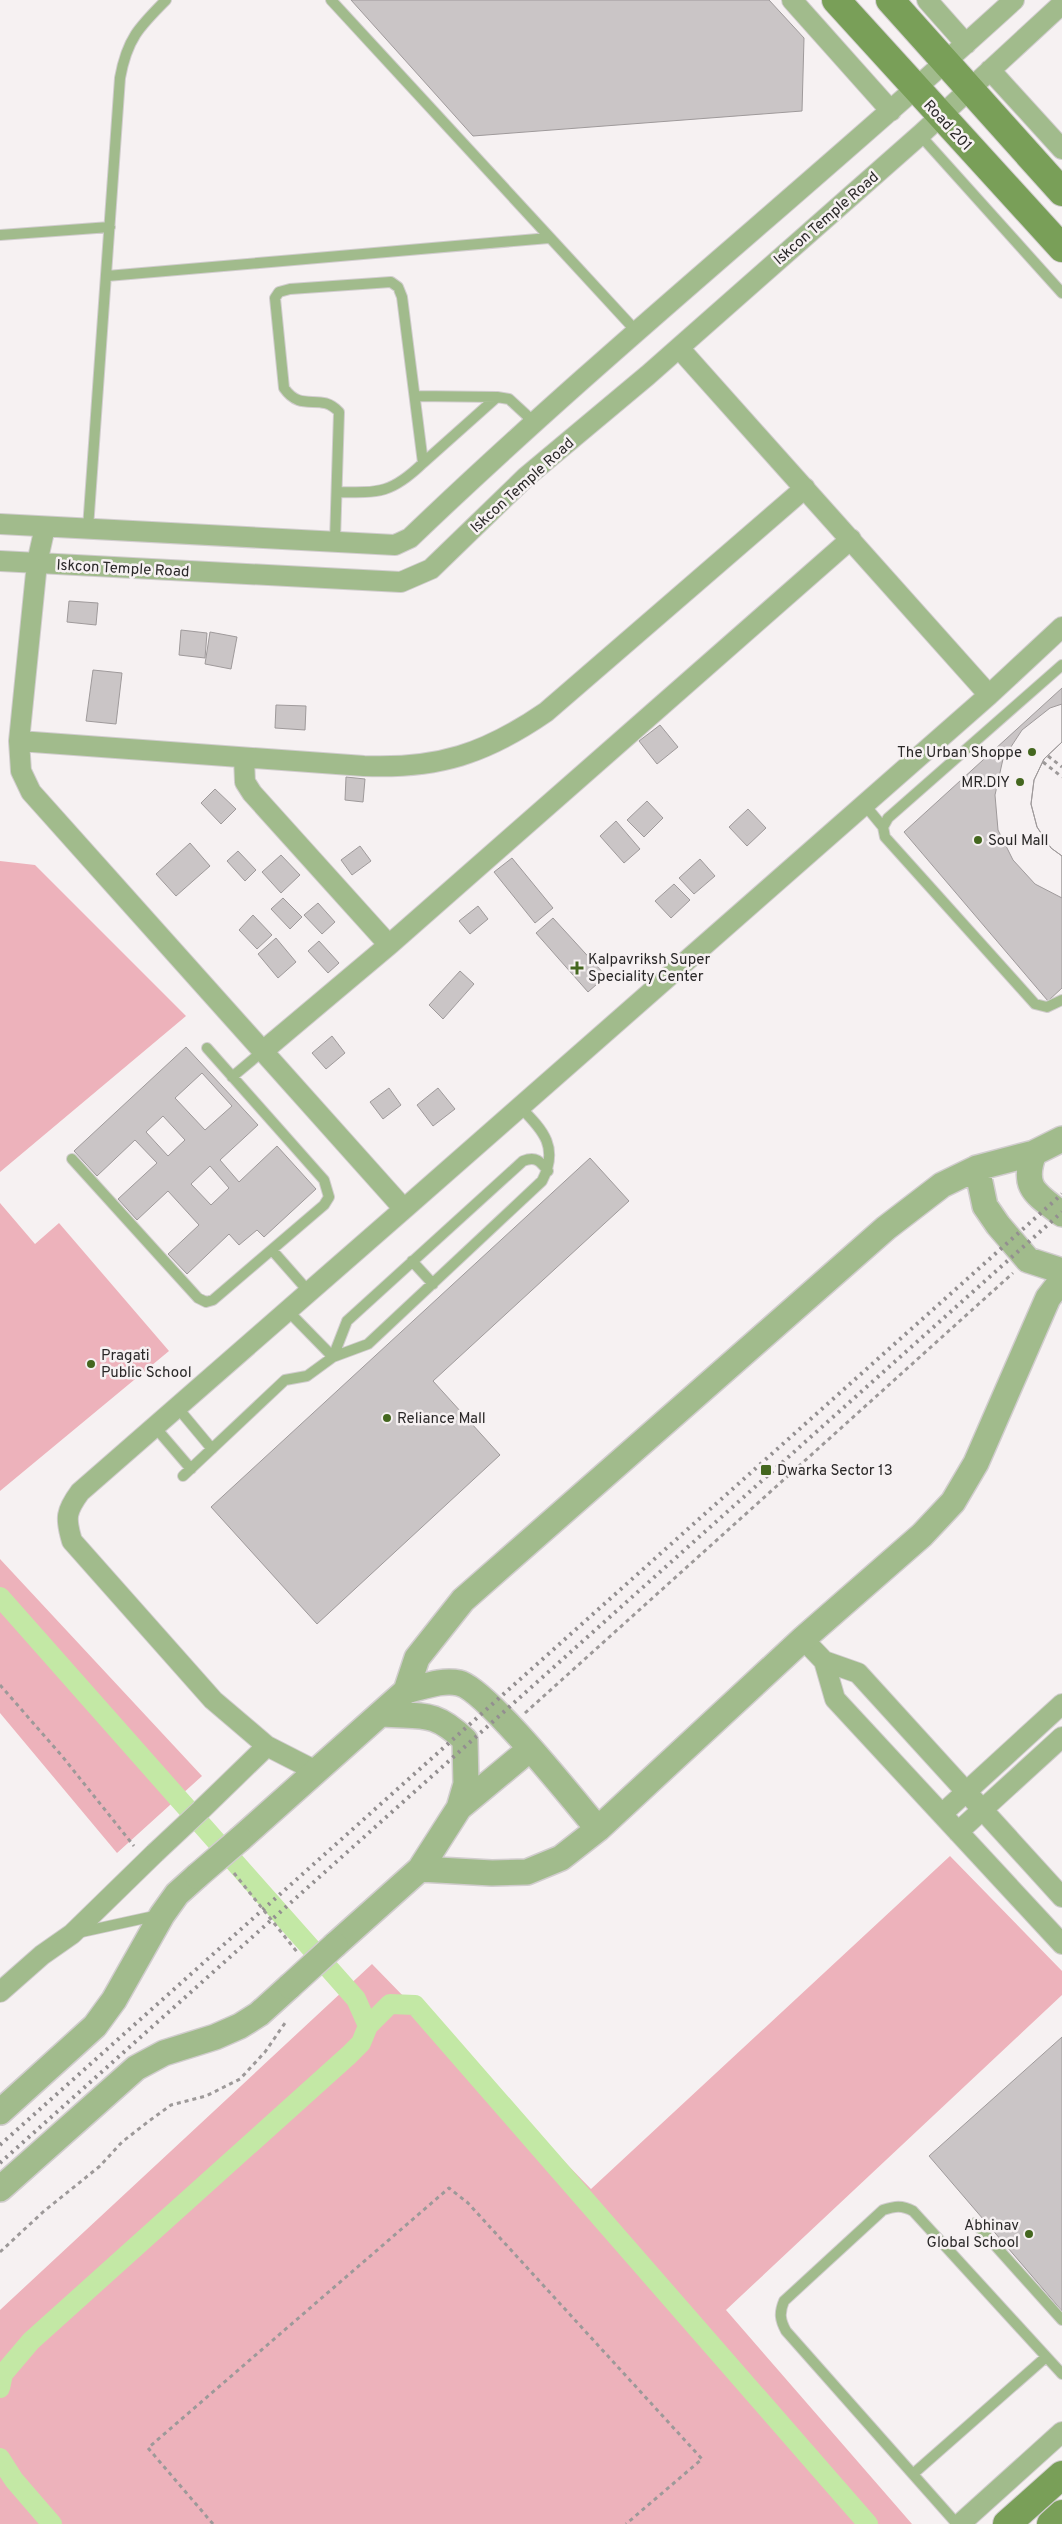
<svg xmlns="http://www.w3.org/2000/svg" width="1062" height="2524" viewBox="0 0 1062 2524" font-family="Overpass,sans-serif">
<rect width="100%" height="100%" fill="#f6f1f2"/>
<path fill="#edb2bb" d="M0 861 35 865 186 1016 0 1172Z
M0 1203 35 1244 59 1223 169 1351 0 1491Z
M0 1559 202 1776 117 1853 0 1713Z
M950 1856 1062 1971V1995L726 2310 912 2524H0V2310L372 1964 591 2189Z"/>
<g fill="none" stroke-linecap="round" stroke-linejoin="round">
<path stroke="#c3e8a5" stroke-width="20" d="M0 1597 356 1999 368 2026 361 2043 349 2055 31 2341 3 2374 0 2388
M368 2026 390 2004 415 2005 868 2524
M0 2458 14 2480 52 2524"/>
</g>
<path fill="#cac5c6" stroke="#9f9a9b" fill-rule="evenodd" d="M351 0H769L804 38 802 111 473 136Z
M69 601 98 603 96 625 67 622Z
M181 630 207 633 205 658 179 655Z
M210 632 237 637 231 669 205 664Z
M93 670 122 673 116 724 86 721Z
M1062 688V742L1044 759 1034 780 1031 804 1037 827 1051 848 1062 856V988L1048 1001 904 832Z
M1062 704V742L1044 759 1034 780 1031 804 1037 827 1051 848 1062 856V898L1035 884 1013 860 998 830 995 795 1003 759 1022 730 1050 708Z
M276 705 306 706 305 730 275 728Z
M660 725 678 747 657 764 639 741Z
M346 777 365 779 363 802 345 800Z
M215 789 236 809 221 824 201 803Z
M647 801 663 818 644 837 627 820Z
M748 809 766 828 747 846 729 827Z
M616 821 640 849 624 863 600 836Z
M190 843 210 866 176 896 156 874Z
M360 846 371 861 352 875 341 860Z
M238 851 256 870 245 881 227 861Z
M281 855 300 875 281 893 262 872Z
M512 858 553 908 535 923 494 872Z
M700 859 715 876 694 894 679 878Z
M674 884 690 900 671 918 655 901Z
M283 898 302 917 290 929 271 909Z
M318 903 335 922 322 934 304 915Z
M478 906 488 919 470 934 459 921Z
M253 915 272 935 257 949 239 930Z
M553 918 606 976 588 992 536 933Z
M276 938 296 962 278 978 258 954Z
M319 941 339 963 328 973 308 951Z
M460 971 474 984 443 1019 429 1005Z
M332 1036 345 1053 326 1069 312 1053Z
M186 1047 258 1125 220 1160 239 1182 277 1146 316 1189 264 1237 257 1230 239 1245 229 1234 187 1274 168 1254 199 1225 168 1191 137 1220 118 1199 157 1163 135 1140 97 1176 74 1151ZM202 1073 232 1106 205 1130 175 1098ZM163 1116 185 1140 168 1156 146 1132ZM210 1166 229 1188 211 1205 191 1184Z
M389 1088 401 1105 383 1119 370 1102Z
M438 1088 455 1109 433 1126 417 1105Z
M590 1158 629 1201 433 1381 500 1455 317 1624 211 1507Z
M1062 2037V2311L929 2156Z"/>
<g fill="none" stroke-linecap="round" stroke-linejoin="round">
<defs>
<path id="service" d="M331 0 637 332
M920 135 1062 293
M0 235 110 227
M107 276 549 238
M415 396 497 397
M423 463 497 397 509 399 534 422
M88 528 120 78C127 39 139 27 166 0
M335 541 339 412C320 391 302 414 284 388L275 298 279 292 290 289 391 282 398 287 402 297 423 463C392 493 380 493 338 492
M1062 665 888 818 883 827 885 837 1035 1004 1047 1007 1062 1000
M864 804 883 827
M232 1077 263 1051
M72 1159 198 1298 206 1302 213 1300 324 1205 329 1197 324 1180 207 1048
M272 1250 309 1292
M412 1261 433 1284
M288 1311 333 1357
M333 1357 347 1321 523 1161C536 1156 540 1161 548 1171
M177 1407 212 1449
M155 1427 191 1469
M183 1476 285 1380 307 1376 333 1357 368 1344 542 1181C559 1148 544 1131 521 1108
M77 1933 159 1915
M975 2223 1062 2320
M913 2474 1046 2357
M957 2524 786 2331C780 2320 779 2313 784 2301L883 2210C895 2206 902 2205 913 2211L1062 2374"/>
<path id="minor" d="M792 0 891 111
M927 0 966 44
M990 70 1062 149
M679 348 989 695
M0 524 395 545 410 538C605 351 815 182 1014 0
M45 527 37 563 19 741 21 771 31 792 404 1209 989 695 1062 627
M0 561 401 582 431 569 526 477 648 375 920 135 1062 4
M19 741 364 766C438 769 485 754 546 712L805 488
M244 759 245 782 252 793 389 945
M263 1051 389 945 851 539
M803 1639 824 1661 858 1673 1062 1897
M824 1661 835 1699 1062 1944
M316 1771 267 1746 213 1700 72 1541C65 1518 66 1511 80 1492L404 1209
M201 1810 267 1746
M942 1814 1062 1704
M958 1832 1062 1737
M0 1992 42 1955 72 1934 155 1853
M960 2524 1062 2432"/>
<path id="tertiary" d="M1034 1153C1021 1188 1036 1194 1062 1214
M977 1168 985 1206 998 1225 1028 1260 1062 1271
M406 1691C423 1687 442 1679 459 1683 486 1689 576 1803 598 1829
M459 1808 530 1749
M240 1839 406 1691 417 1658 463 1600 886 1228 942 1185 977 1168 1034 1153 1062 1139
M420 1869 492 1873 527 1872 561 1858 598 1829 803 1639 922 1535 953 1502 976 1463 1048 1298 1062 1280
M335 1945 420 1869 459 1808 466 1784 465 1740C433 1710 423 1717 383 1714
M0 2112 95 2026 114 2000 162 1915 177 1894 197 1876
M0 2189 136 2068 164 2053 215 2037 240 2026 259 2014 290 1986"/>
<path id="secondary" d="M836 0 1062 248
M890 0 1062 192
M1007 2524 1062 2475
M1051 2524 1062 2514"/>
</defs>
<use href="#service" stroke="#d1cdce" stroke-width="12"/>
<use href="#minor" stroke="#d1cdce" stroke-width="22"/>
<use href="#tertiary" stroke="#d1cdce" stroke-width="28"/>
<use href="#secondary" stroke="#d1cdce" stroke-width="30"/>
<path stroke="#9d9999" stroke-width="3" stroke-dasharray="4 4" stroke-linecap="butt" d="M1048 756 1062 767
M1043 762 1062 777
M0 1685 62 1756 134 1846
M525 1713 1013 1273
M234 1873 297 1952
M0 2252 43 2212 100 2166 122 2142 149 2121 171 2105 206 2096 240 2079 265 2052 285 2023
M213 2524 148 2448 449 2188 468 2203 702 2459 626 2524"/>
<use href="#service" stroke="#a1bb8c" stroke-width="10"/>
<use href="#minor" stroke="#a1bb8c" stroke-width="20"/>
<use href="#tertiary" stroke="#a1bb8c" stroke-width="25"/>
<use href="#secondary" stroke="#799f58" stroke-width="28"/>
<path stroke="#938f90" stroke-width="4" stroke-dasharray="2.5 5" stroke-linecap="butt" d="M0 2145 1062 1194
M0 2163 1062 1212"/>
<defs>
<path id="minor-bridge" d="M155 1853 201 1810"/>
<path id="tertiary-bridge" d="M197 1876 240 1839
M290 1986 335 1945"/>
</defs>
<use href="#minor-bridge" stroke="#d1cdce" stroke-width="22" stroke-linecap="butt"/>
<use href="#tertiary-bridge" stroke="#d1cdce" stroke-width="28" stroke-linecap="butt"/>
<use href="#minor-bridge" stroke="#a1bb8c" stroke-width="20"/>
<use href="#tertiary-bridge" stroke="#a1bb8c" stroke-width="25"/>
</g>
<g fill="#44671f" stroke="#f6f1f2" stroke-width="2">
<circle cx="1032" cy="752" r="5"/>
<circle cx="1020" cy="782" r="5"/>
<circle cx="978" cy="840" r="5"/>
<path d="M574.5 960.5h5v5h5v5h-5v5h-5v-5h-5v-5h5z"/>
<circle cx="91" cy="1364" r="5"/>
<circle cx="387" cy="1418" r="5"/>
<rect x="760" y="1464" width="12" height="12" rx="2.5"/>
<circle cx="1029" cy="2234" r="5"/>
</g>
<g text-anchor="middle" stroke-width="5" stroke-linejoin="round" paint-order="stroke">
<g font-size="15" fill="#2a2828" stroke="#f6f1f2">
<text transform="translate(948 125) rotate(47)" y="5">Road 201</text>
<text transform="translate(826 218) rotate(-41)" y="5">Iskcon Temple Road</text>
<text transform="translate(522 485) rotate(-42)" y="5">Iskcon Temple Road</text>
<text transform="translate(123 568) rotate(3)" y="5">Iskcon Temple Road</text>
</g>
<g font-size="15" fill="#2a2828" stroke="#f6f1f2" text-anchor="start">
<text x="1022" y="757" text-anchor="end">The Urban Shoppe</text>
<text x="1010" y="787" text-anchor="end">MR.DIY</text>
<text x="988" y="845">Soul Mall</text>
<text x="588" y="964">Kalpavriksh Super<tspan x="588" dy="17">Speciality Center</tspan></text>
<text x="101" y="1360">Pragati<tspan x="101" dy="17">Public School</tspan></text>
<text x="397" y="1423">Reliance Mall</text>
<text x="777" y="1475">Dwarka Sector 13</text>
<text x="1019" y="2230" text-anchor="end">Abhinav<tspan x="1019" dy="17">Global School</tspan></text>
</g>
</g>
</svg>
